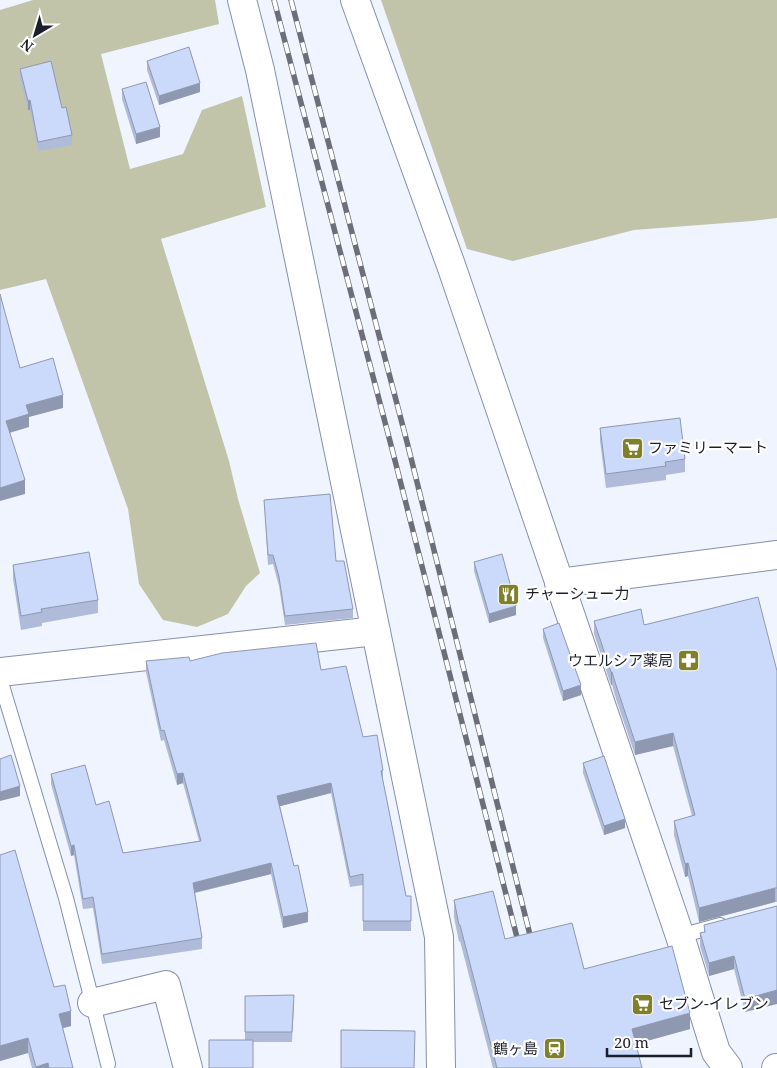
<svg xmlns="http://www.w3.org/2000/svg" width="777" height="1068" viewBox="0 0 777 1068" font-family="'Noto Serif','Noto Sans JP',serif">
<rect width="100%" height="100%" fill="#eff4ff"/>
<path fill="#c2c4a9" d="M33 0H215L219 24 101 54 130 169 183 154 202 110 242 96 266 207 161 239 229 461 238 499 260 573 246 586 228 614 197 627 163 620 139 584 128 509 46 279 0 290V10Z
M381 0H777V218L752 221 634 230 513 261 467 249Z"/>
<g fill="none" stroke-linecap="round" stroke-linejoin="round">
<defs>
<path id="service" d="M0 679 66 898 108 1064
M680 936 720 925"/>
<path id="minor" d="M242 0 260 70 439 937 441 1068
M355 0 452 268 680 936 716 1052 728 1068
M0 672 376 631
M92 1003 166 985 188 1068"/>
<path id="tertiary" d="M559 583 777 555
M776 1068H777"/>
</defs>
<use href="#service" stroke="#848fa9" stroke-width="16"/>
<use href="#minor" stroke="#848fa9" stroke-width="30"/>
<use href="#tertiary" stroke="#848fa9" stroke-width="30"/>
<use href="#service" stroke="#fff" stroke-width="14"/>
<use href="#minor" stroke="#fff" stroke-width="28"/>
<use href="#tertiary" stroke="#fff" stroke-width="28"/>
<defs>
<path id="rail" d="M274 0 391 445 520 949
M291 0 407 442 533 947"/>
</defs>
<use href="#rail" stroke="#6b6f7a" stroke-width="5.5"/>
<use href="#rail" stroke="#fff" stroke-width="4" stroke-dasharray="11" stroke-linecap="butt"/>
</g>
<path fill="#afbbd8" d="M147 61 200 92 159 105 147 70Z
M20 69 72 135V145L38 151 30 110H28L20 79Z
M122 89 160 137 136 144 122 99Z
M600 428 685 459V472L666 475V480L606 488 600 441Z
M264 500 336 561 353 609V618L285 625 279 586 273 564 268 565Z
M474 562 516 615 489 623 474 571Z
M13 565 98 600V613L42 623V626L21 630 13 579Z
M594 621 644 625 777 671V902H775L699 922 688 876 685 877 674 835V821L692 816 673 746 635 755 616 699 612 685H611L594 634Z
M543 629 581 695 563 701 543 638Z
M146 661H190L321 670 383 770V781L406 896H411V931H363V885L350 887 331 793 280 806 294 866 308 922 283 928 271 874 195 893 202 938V949L102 964 93 908 83 909 74 855 71 856 51 784V774L96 805 123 853 199 841 183 783 177 785 164 740 161 741 146 672Z
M583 763 625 828 604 835 583 773Z
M0 855 54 987 71 1026 63 1028 73 1068H32L28 1053 0 1061Z
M454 900 505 939 584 969 690 1029 636 1044 642 1068H493L460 941 459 942 454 917Z
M777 906 745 1012 734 969 709 976 700 946V933L704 932V925Z
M245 996 294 1005 292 1042H253L245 1040Z"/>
<path fill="#8e98b0" d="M200 83V92L159 105V96Z
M30 100V110H28V101Z
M160 127V137L136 144V134Z
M63 395V408L29 417V427L6 434V421L26 405Z
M25 480V494L0 501V488Z
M516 606V615L489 623V614Z
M611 672H612V685H611Z
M581 685V695L563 701V691Z
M673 733V746L635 755V742Z
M183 773V783L177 785V774Z
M331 783V793L277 807V796Z
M20 786V796L0 801V792Z
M625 819V828L604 835V826Z
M74 845V855L71 856V846Z
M271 863V874L193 893V883Z
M688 863V876L685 877V864Z
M775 888V902L699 922V908Z
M308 912V922L283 928V917Z
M734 956V969L709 976V963Z
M777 990V1004L745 1012V999Z
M71 1011V1026L59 1029V1014Z
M690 1013V1029L632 1045V1029Z
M28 1038V1053L0 1061V1046Z
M48 1063V1068H36V1067Z"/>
<path fill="#cbd9fb" stroke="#8e98b0" d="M189 47 200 83 159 96 147 61Z
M51 61 62 108 66 107 72 135 38 142 30 100 28 101 20 69Z
M146 82 160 127 136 134 122 89Z
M0 294 20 368 53 358 63 395 26 405 29 414 6 421 25 480 0 488Z
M680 418 685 459 665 462 666 466 606 474 600 428Z
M330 494 336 561H344L353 609 285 616 279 577 273 555H268L264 500Z
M89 552 98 600 41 609 42 612 21 616 13 565Z
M502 554 516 606 489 614 474 562Z
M758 597 777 671V888H775L699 908 688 863 685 864 674 821 695 815 673 733 635 742 616 685 612 672H611L594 621 641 609 644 625Z
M559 623 581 685 563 691 543 629Z
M316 643 321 670 346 666 363 737 377 735 383 770 381 771 406 896H411V921H363V874L350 877 331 783 277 796 294 866 298 865 308 912 283 917 271 863 193 883 202 938 102 954 93 897 83 899 74 845 71 846 51 774 85 765 96 805 109 801 123 853 201 841 183 773 177 774 164 730 161 731 146 661 189 657 190 661 222 653Z
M11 755 20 786 0 792V759Z
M604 756 625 819 604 826 583 763Z
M15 850 54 987 65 985 71 1011 59 1014 73 1068H49L48 1063 36 1067 28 1038 0 1046V855Z
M493 891 505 939 572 923 584 969 672 946 690 1013 632 1029 642 1068H497L460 925H459L454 900Z
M777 906V990L745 999 734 956 709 963 700 933 705 932 704 925Z
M294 995 292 1032H245V996Z
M341 1030 415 1031 414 1068H341Z
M209 1040H253V1068H209Z"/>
<defs>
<symbol id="supermarket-square" viewBox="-11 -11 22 22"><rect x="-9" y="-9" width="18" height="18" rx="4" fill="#7f8029" stroke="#fff"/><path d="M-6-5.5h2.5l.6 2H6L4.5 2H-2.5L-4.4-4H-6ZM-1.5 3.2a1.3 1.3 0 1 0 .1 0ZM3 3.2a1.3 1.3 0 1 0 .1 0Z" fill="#fff"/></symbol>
<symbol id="restaurant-square" viewBox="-11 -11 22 22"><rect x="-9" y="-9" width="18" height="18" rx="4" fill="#7f8029" stroke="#fff"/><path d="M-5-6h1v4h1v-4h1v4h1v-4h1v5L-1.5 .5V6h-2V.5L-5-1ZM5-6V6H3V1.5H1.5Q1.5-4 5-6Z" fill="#fff"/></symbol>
<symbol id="pharmacy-square" viewBox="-11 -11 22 22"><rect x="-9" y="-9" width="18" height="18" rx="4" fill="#7f8029" stroke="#fff"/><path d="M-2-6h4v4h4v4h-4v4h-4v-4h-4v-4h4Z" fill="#fff"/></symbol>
<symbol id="station-square" viewBox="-11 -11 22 22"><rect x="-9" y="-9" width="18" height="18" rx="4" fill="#7f8029" stroke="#fff"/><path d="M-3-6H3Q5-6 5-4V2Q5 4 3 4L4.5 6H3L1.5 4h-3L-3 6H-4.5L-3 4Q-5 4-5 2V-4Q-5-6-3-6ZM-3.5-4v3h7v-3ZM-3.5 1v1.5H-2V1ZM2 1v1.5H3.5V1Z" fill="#fff"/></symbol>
</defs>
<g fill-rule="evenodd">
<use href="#supermarket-square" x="620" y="436" width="25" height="25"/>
<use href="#restaurant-square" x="496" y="582" width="25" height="25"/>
<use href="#pharmacy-square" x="676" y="648" width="25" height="25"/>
<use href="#supermarket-square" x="630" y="992" width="25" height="25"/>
<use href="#station-square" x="542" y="1036" width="25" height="25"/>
</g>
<g text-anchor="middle" stroke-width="4.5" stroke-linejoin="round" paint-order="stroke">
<g font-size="15" fill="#1b1f29" stroke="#fff" text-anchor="start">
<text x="648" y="453">ファミリーマート</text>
<text x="525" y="599">チャーシュー力</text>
<text x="673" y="666" text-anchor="end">ウエルシア薬局</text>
<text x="659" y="1009">セブン-イレブン</text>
<text x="538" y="1054" text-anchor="end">鶴ヶ島</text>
</g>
</g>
<g transform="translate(35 35) rotate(218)" stroke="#ffffff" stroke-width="4" paint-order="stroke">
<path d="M0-4L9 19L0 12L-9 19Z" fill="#1b1f29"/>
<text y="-8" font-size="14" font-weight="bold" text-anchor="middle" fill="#1b1f29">N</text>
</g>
<path d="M607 1048v8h84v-8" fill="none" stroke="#1b1f29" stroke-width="2.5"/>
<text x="614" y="1048" font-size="15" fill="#1b1f29" stroke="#ffffff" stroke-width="4" paint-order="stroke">20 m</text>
</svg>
